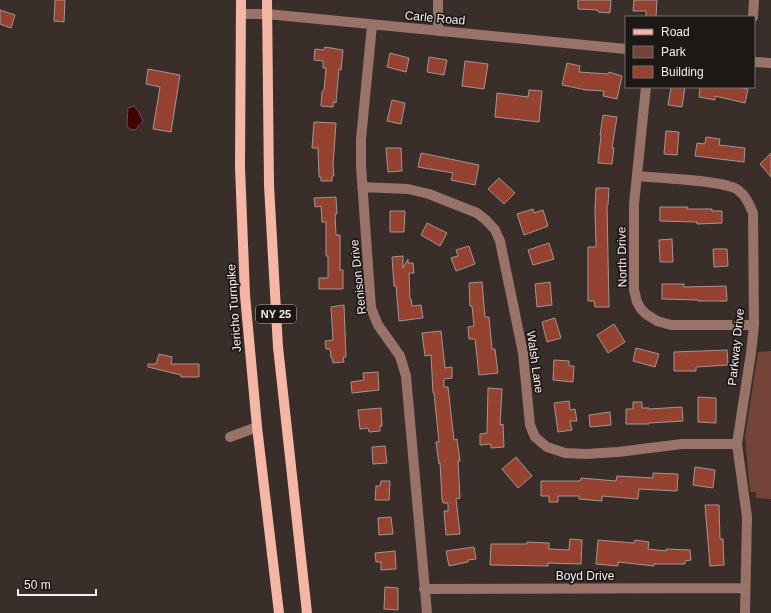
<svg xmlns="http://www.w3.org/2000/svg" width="771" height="613" viewBox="0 0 771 613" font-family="Helvetica,sans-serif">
<rect width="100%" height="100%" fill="#3a2e2b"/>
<path fill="#744438" d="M771 351V499L756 498V492H750L745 437 758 352Z"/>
<path fill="#3f0300" stroke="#764a47" d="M134 106 139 112 143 121 135 130 129 129 127 125 128 108Z"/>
<path fill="#954330" stroke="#a49591" d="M55 0H65L64 22 54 21Z
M578 0H611L610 13 598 12V10L578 9Z
M634 0H657L656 17H646V11H633Z
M0 10 15 15 11 28 0 24Z
M325 47 343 50 341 70 339 69 336 103 333 102V107L321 106 322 92 324 90 326 68H323V61L314 60 315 49 324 50Z
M390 53 409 58 406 72 387 67Z
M429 57 447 60 444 75 427 72Z
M465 61 488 64 484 89 462 86Z
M567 63 580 66 579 72 608 74 609 72 622 76 617 99 603 96 604 91 586 90 562 85Z
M148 69 180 75 171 132 153 129 160 87 146 84Z
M671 87H685L682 107 668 105Z
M700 87H738L748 89 745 103 715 96V100L699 97Z
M529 90 542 91 539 122 495 117 497 93 528 97Z
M392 100 405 103 401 124 387 121Z
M603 115 617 117 612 148H614L612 164 598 163 601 135H600Z
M314 122 336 123 333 165 334 176H332V181H321V177H319L318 148H312Z
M666 131 679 132 677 155 664 154Z
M706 137 720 139 719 145 745 148 744 162 695 156 697 143 705 144Z
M386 148H401L402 171 388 172Z
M421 153 479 165 475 185 451 180 453 173 418 167Z
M771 153V177L760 164Z
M499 178 515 193 504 204 488 189Z
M596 188H609L608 205H607L609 307H595L594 301H588V247H596L595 211Z
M336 197 337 214H335L336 235H340V270H343V289H319V278H328V256H326V222H322L321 206 315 207 314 198Z
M660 207H688L687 209H712V211H722V223L697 224V222L660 221Z
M533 209 534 213 543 210 548 226 524 235 517 214Z
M390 211H405L404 232H390Z
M427 223 447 233 440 246 421 235Z
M672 239 673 262H660L659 240Z
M549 243 554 259 533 265 528 250Z
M469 246 475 264 456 271 451 258 458 256 456 250Z
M713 249H727L728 266 714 267Z
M403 256V268L408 259V263H413L414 273H409L410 299H411L412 306 421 305 423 318 399 321 396 286H394L392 257Z
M482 282 485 317H489L492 349H495L498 373 479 375 475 339H469L468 327 474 326 472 306H470L469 283Z
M550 282 552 305 537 307 535 284Z
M662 284H684V287L726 286 727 301H698V300L662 299Z
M344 305 346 357H343L344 362 333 363 332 358H331L330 349H326L325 341 333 340 331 307Z
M555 318 561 338 547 342 542 322Z
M614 324 625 342 608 353 597 335Z
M441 331 445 368 452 367V378L444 379V387H448L454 440 457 439 460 461H458L460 498 456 499 460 534 446 535 444 511H448V503H443L442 499 440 463 439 464 436 442H439L434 393H433L431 355 425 356 422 333Z
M636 348 659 354 655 367 633 361Z
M727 350 728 365 696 367V371H674V352Z
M159 354 172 357 171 364H199V377H181V375L148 367V364H156Z
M554 360 569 361V366H574L573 382 553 380Z
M378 372 379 390 352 393 351 382 364 380 363 373Z
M488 388 502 389 500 425 503 424 504 447 491 448V444L480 445V434L487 433Z
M698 397 716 398V423L698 422Z
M569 401 570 410 575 409 577 421H570L572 430 558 432 554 403Z
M633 402H642V408H649V409L682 407 683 421 649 423V424H626V409H633Z
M381 408 382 426H380V431L369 432 368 428 360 429 358 410Z
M610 412 611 425 590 427 589 415Z
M385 446 387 463 373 464 372 447Z
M516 457 532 476 518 488 502 469Z
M695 467 715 470 713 488 693 485Z
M653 473 678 474 677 491 639 489 638 499 602 496V501L579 499V496H558V502H549V496H541V481H580L581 478 616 481 617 476 653 478Z
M381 481H390L389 500H375L376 486H380Z
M705 505H719L720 539H723L724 565 710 566Z
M391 517 393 534 379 535 378 518Z
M570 539 582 540 581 564 548 563V566L490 565 491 544H527V542L549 543V549L569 550Z
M598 540 634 543 635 540 649 542 648 549 666 551V549L690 550 691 560 685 561V564H654V566L618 562V566L596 564Z
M474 547 476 559 468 560V562L449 566 446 551Z
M395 551 396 569 381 570V562H376L375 553Z
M385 587 398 588V610L384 609Z"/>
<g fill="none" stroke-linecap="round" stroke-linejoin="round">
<path stroke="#997268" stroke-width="10" d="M241 14H267L626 49
M753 17 754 0
M372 25 361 139V166L371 308 378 325 400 356 406 376 427 613
M438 31V0
M754 62 771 63
M646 87 634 204V290L637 302 641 309 646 314 657 321 671 325H754
M637 176C656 178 726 180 738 190 746 196 749 204 753 213L754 325 751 353 737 444 747 517 745 613
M362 187 408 189 429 194 477 213 486 220 495 230 500 241 523 353 530 425 535 437 547 447 565 453 586 454 618 452 682 444H737
M230 437 257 427
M424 589 745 588"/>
<path stroke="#f6b6a6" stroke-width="10" d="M241 0 240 167 245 295 257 427 279 613
M267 0 269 185 278 347 307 613"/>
</g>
<g text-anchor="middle" stroke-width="3.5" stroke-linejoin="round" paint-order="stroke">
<rect fill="#1d1816" stroke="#b6aeac" stroke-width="1" x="256" y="305" width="40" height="18" rx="3"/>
<g font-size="11" font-weight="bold" fill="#f7efed">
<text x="276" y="318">NY 25</text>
</g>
<g font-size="12" fill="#f7efed" stroke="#1d1816">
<text transform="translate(435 18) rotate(5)" y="4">Carle Road</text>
<text transform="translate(622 257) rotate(-91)" y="4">North Drive</text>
<text transform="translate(358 277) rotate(-96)" y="4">Renison Drive</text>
<text transform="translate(234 308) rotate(-94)" y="4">Jericho Turnpike</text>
<text transform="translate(736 347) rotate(-84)" y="4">Parkway Drive</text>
<text transform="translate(535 362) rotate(82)" y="4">Walsh Lane</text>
<text x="585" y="580">Boyd Drive</text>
</g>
</g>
<rect x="625" y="16" width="130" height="72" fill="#1d1816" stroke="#746e6c"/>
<rect x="633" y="29" width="20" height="6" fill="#f6b6a6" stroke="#746e6c"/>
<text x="661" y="36" font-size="12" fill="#f7efed">Road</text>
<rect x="633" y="46" width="20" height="12" fill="#744438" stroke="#746e6c"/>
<text x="661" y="56" font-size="12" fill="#f7efed">Park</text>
<rect x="633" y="66" width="20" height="12" fill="#954330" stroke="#746e6c"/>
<text x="661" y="76" font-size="12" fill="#f7efed">Building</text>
<path d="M18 589v6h78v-6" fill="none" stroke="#f7efed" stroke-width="2"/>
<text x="24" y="589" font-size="12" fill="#f7efed" stroke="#1d1816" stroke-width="3" paint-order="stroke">50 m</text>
</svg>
